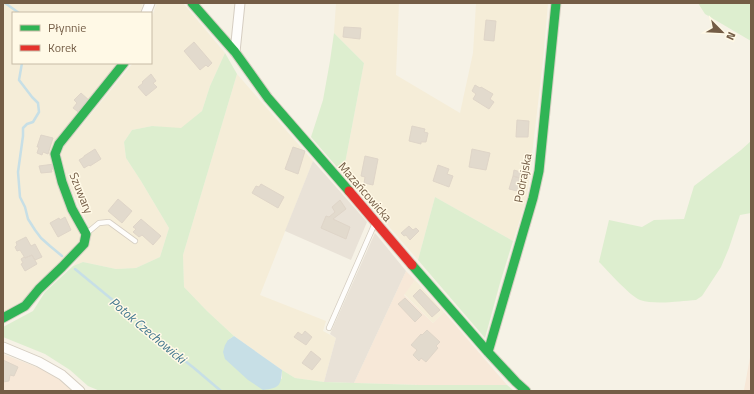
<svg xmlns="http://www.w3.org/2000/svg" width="754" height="394" viewBox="0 0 754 394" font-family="'Titillium Web',sans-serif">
<rect width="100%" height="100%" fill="#f6f2e6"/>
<path fill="#f5edd8" d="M3 3H143L140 13H13V63H122L57 142 84 234 82 243 24 304 3 315Z
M157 3H183L225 53 210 86 202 111 181 129 152 126 132 130 124 142 126 158 141 181 169 228 160 257 136 268 116 269 83 262 73 266 90 243 91 231 67 180 61 154 64 145 78 130 133 63H151V19Z
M336 3H399L396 75 460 113 473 53 476 3H548L543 60 527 198 513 241 435 197 418 260 343 174 364 63 334 33Z
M237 74 313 161 260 295 326 321 323 331 336 338 324 382 295 378 282 370 234 336 207 311 184 287 183 255Z
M415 280 444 312 433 323 404 294Z"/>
<path fill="#f7e8d8" d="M406 271 415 280 404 295 433 323 444 312 507 385H420L354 383Z
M751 352V390H744Z
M3 354 39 368 59 379 72 391H3Z"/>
<path fill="#e9e2d7" d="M313 161 367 222 351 260 285 231Z
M375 233 406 271 354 383 324 382 336 338 330 334Z"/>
<path fill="#ddeecf" d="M698 3H751V41L705 14Z
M334 33 364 63 343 174 311 137 323 100 330 61Z
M225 53 237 74 183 255 184 287 207 311 234 336 228 340 282 379V370L295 378 324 382 420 385H507L514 391H100L88 386 70 370 45 354 3 337V327L33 311 45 292 73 266 83 262 116 269 136 268 160 257 169 228 141 181 126 158 124 142 132 130 152 126 181 128 202 111 210 86Z
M751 141V213L740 215 729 248 721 267 702 296 696 300C681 301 655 305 640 300 630 296 608 271 599 262L609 220 642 227 654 220 684 219 694 186 741 150Z
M435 197 513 241 500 283 485 338 418 260Z"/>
<path fill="#c7dfe6" d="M234 336 282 370C281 386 279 388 263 390L248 380 225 359 223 352 225 345 228 340Z"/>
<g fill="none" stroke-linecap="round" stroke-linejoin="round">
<path stroke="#c7dfe6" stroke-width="2.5" d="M5 3 19 13
M22 63 19 80 32 97 38 103 39 112 33 122 27 124 23 128V136L18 172 20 197 25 207 28 219 35 230 41 238 50 246 62 256
M75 269 143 325 171 350 194 368 221 391"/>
</g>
<path fill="#e2dacd" stroke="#dfd5c8" d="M486 20 496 21 494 41 484 40Z
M344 27 361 28 360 39 343 37Z
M194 42 212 63 208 67 206 65 200 70 184 51Z
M151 74 156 81 153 83 157 87 146 96 138 87 143 83 142 82Z
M475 85 480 88 481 87 493 94 490 99 494 102 489 109 473 99 476 94 472 91Z
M81 93 91 102 81 114 73 108 77 103 74 100Z
M517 120 529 121 528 137H516Z
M412 126 425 129 424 132 428 133 426 142H421V144L409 141Z
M41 135 53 138 48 154 43 152 42 155 37 153 39 147H37Z
M293 147 305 151 298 174 285 169Z
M95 149 101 159 90 166 89 165 84 168 79 160 84 157V156Z
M472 149 490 153 486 170 469 167Z
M365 156 378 159 373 185 364 183 365 177 361 176Z
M54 164 55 169H51L52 172 41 173 39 166Z
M438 165 449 169 447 174 453 176 449 187 433 181Z
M514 170 527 174 525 180 513 176Z
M513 176 527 180 526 185H524L521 192 509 189Z
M261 184 284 197 278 208 252 193 256 186 259 187Z
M118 199 132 211 122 223 108 211Z
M340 200 346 209 333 219 350 227 346 239 321 228 326 216 329 217 335 212 332 207Z
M65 217 71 230 58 237 50 223 59 218 60 220Z
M141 219 161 236 153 245 142 235 139 237 133 232 136 229 133 227Z
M409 226 413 230 416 228 419 231 410 240 406 235 404 236 401 233Z
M26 237 31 246 35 244 42 257 35 260 32 255 25 258 20 250 17 251 15 247 17 245 16 242Z
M32 255 37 264 25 271 21 264 23 263 21 259 24 257 25 258Z
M420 289 440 310 432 317 413 296Z
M405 298 422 315 415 322 398 304Z
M427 330 440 342 436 346 438 348 426 362 421 358 419 361 413 355 417 350 411 345 421 334 422 335Z
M305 331 312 337 306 345 294 337 298 332 302 335Z
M311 351 321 359 312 370 302 363Z
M3 360 18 367 14 376 10 375 9 381 3 382Z"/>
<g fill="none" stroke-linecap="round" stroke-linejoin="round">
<defs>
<path id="lane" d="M87 233 99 223 109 222 135 241
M329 328 375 223"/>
<path id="street" d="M146 13 150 3
M235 52 240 3
M3 347 39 362 62 375 80 391"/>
<path id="fast" d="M192 3 235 52 268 98 349 191
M412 265 488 352 516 382 526 391
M3 318 25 306 39 289 62 267 84 244 86 234 72 209 62 182 55 154 59 144 124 63
M488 352 533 198 539 171 556 3"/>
<path id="jam" d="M349 191 412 265"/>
</defs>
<use href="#lane" stroke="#d5cdc1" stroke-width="6"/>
<use href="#street" stroke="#d5cdc1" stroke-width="11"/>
<use href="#fast" stroke="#d6cfc2" stroke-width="11"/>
<use href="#jam" stroke="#d6cfc2" stroke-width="11"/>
<use href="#lane" stroke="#fefdfb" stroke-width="4.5"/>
<use href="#street" stroke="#fefdfb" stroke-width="9"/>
<use href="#fast" stroke="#30b455" stroke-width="9"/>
<use href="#jam" stroke="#e5322d" stroke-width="9"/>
</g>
<g text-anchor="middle" stroke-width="3" stroke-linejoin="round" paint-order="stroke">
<g font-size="12" fill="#745d46" stroke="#fff9e6">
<text transform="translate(523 178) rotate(-79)" y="4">Podrajska</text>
<text transform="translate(365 192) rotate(49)" y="4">Mazańcowicka</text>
<text transform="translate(81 193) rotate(68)" y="4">Szuwary</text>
</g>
<g font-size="13" font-style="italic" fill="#42778f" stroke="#fff9e6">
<text transform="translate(148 330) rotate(40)" y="5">Potok Czechowicki</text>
</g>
</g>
<rect width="754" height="394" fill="none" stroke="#745d46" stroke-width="8"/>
<rect x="12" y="12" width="140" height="52" fill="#fff9e6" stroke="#c7bba6"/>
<rect x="20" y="25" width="20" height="6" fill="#30b455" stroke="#c7bba6"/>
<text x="48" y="32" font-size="12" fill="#745d46">Płynnie</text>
<rect x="20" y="45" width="20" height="6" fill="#e5322d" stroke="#c7bba6"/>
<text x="48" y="52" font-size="12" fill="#745d46">Korek</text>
<g transform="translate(722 32) rotate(114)" stroke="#fff9e6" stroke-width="3" paint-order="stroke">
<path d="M0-3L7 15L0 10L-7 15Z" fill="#745d46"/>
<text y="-6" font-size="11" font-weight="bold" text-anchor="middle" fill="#745d46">N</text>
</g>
</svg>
